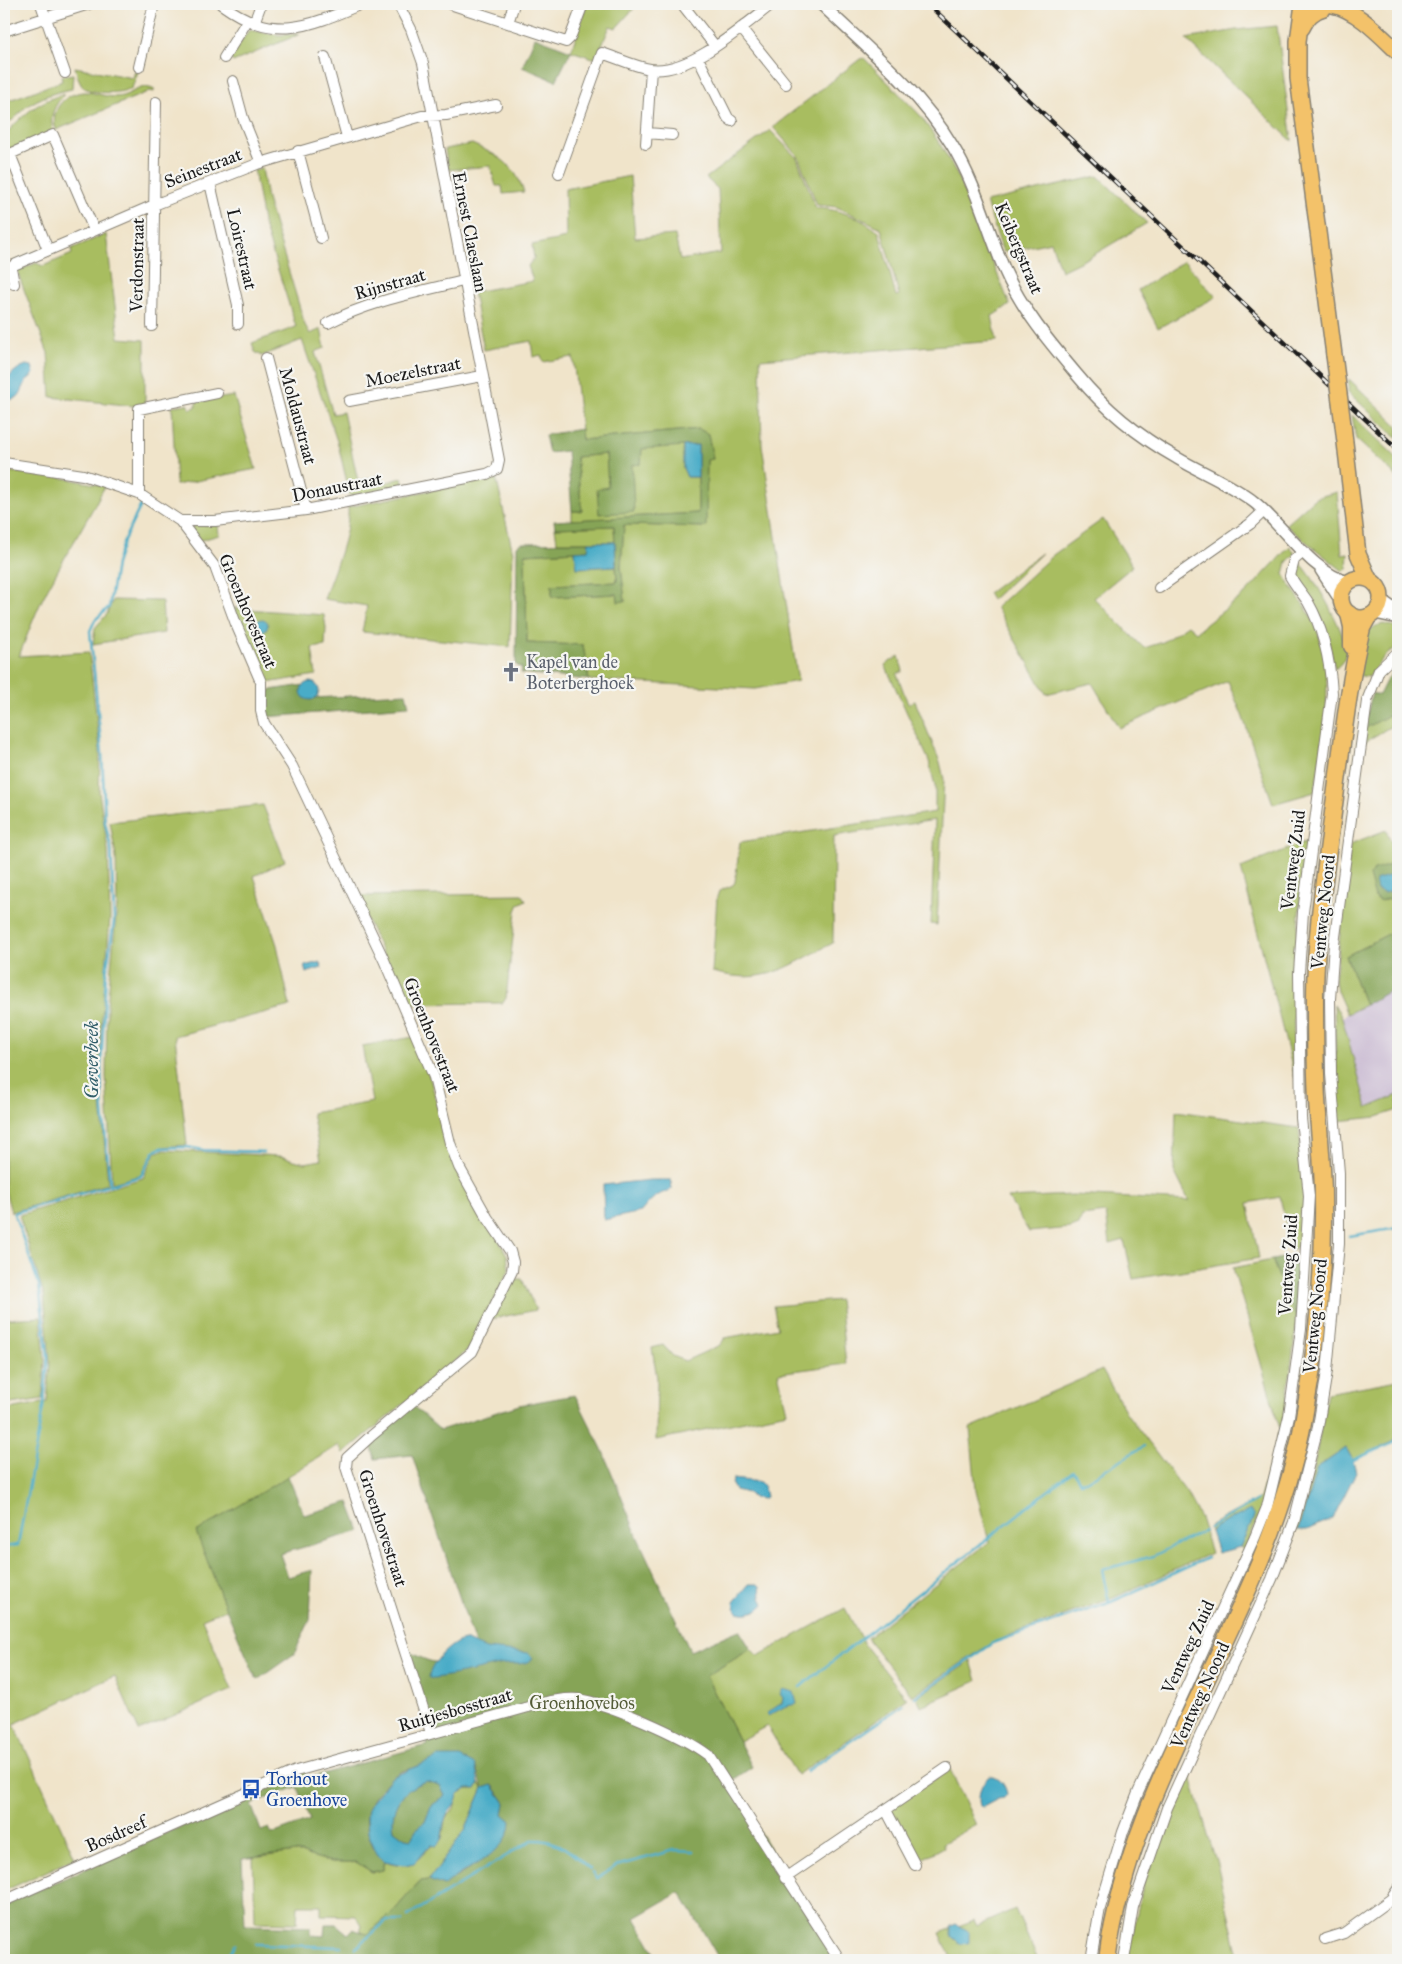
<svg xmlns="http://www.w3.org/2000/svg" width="1402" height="1964" viewBox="0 0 1402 1964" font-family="'IM FELL Great Primer',serif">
<rect width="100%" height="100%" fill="#f6f6f2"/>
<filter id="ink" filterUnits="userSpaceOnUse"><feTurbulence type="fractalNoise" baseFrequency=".02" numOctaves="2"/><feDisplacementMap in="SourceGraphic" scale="10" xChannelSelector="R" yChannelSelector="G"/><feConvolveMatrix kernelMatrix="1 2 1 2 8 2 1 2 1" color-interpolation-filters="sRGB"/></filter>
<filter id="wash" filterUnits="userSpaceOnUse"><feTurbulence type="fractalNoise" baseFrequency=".0096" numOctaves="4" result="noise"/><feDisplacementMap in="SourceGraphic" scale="20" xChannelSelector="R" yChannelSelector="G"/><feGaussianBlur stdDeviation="1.12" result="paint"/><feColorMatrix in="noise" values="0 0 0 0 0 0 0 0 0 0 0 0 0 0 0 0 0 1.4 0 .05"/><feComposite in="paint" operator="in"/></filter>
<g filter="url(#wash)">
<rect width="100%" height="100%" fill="#f0e4ca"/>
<path fill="#ccbed4" d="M1398 986V1095L1367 1108 1342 1017Z"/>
<path fill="#a8bd61" stroke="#626c3e" d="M587 4 637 5 616 28 610 26 596 59 571 51Z
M1277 26 1292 141 1186 39 1236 30Z
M249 30 279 35 300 34 233 62 230 58Z
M864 58 920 115 940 144 956 172 1010 305 992 316 997 341 760 359 762 445 798 681 755 689 589 680 583 645 527 643 525 554 575 551 577 568 616 566 617 582 552 585V597L617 594 625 601 621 567 624 525 705 527 707 459H713L708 434 699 429 582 440 573 357 543 362 541 355 533 357 531 341 484 350 473 292 533 281 528 266 534 258 532 245 566 238 565 189 630 176 635 238 675 235 680 260 721 253 718 189 706 178 770 130 797 158 816 208C839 209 860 217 879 232L896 296 899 295 881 228 837 207 817 205 798 156 773 127 860 59Z
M75 67 133 78 135 71 138 72 132 88C122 94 91 95 82 86 78 81 77 73 75 67Z
M73 74 72 89C56 92 40 97 26 107 18 113 15 123 4 122V102L62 81 61 76Z
M145 87 154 89V92L150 91 56 130C49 109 66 91 88 92 97 93 106 97 115 97 127 97 134 89 145 87Z
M64 94C55 106 49 114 53 131L5 151 4 136C21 116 38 101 64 94Z
M472 144C499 156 514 163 524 192L503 194 502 186H496L490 166 448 170 445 149Z
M262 168 267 199 305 325 310 334 321 329 325 348 315 352 333 414 343 412 358 481 382 475 384 483 402 478 404 486 350 496 338 444 302 340 262 356 255 352 252 343 296 327 263 222 254 170Z
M1098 176 1147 223 1090 257 1061 271 1051 242 1003 252 986 202Z
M106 234 119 338 145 340V405L134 406 51 397 48 353 17 271 36 263 43 266 72 254 71 249Z
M1184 261 1216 297 1158 328 1138 290Z
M1349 379 1398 426V439L1348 392Z
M234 396 256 469 176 485 172 406 187 404 190 409 196 407V402Z
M1352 415 1398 459V478L1356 439Z
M683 446V468L687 477H698V513L572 520V511H582L576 457 606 454 609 487 599 513 641 448Z
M4 468 12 472 47 475 105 486C88 519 69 549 52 581 38 605 29 631 19 656L89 652 100 750 99 792 108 850 110 918 100 1042V1092L108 1184 11 1212 4 1187Z
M496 477 513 553 510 647 362 632 367 606 324 599C333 570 350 536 348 507Z
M1337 492 1342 554 1348 553 1347 569 1343 571 1285 525 1315 498Z
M1103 519 1133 566 1094 598 1144 648 1163 642 1188 625 1196 632 1246 593 1290 546 1295 554 1287 562 1284 574C1292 591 1305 604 1313 620 1338 675 1323 735 1315 792L1273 804 1242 715 1228 681 1119 728 1092 683 1046 694 996 607 1053 555Z
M195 525H218L219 535 198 541 192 532V527Z
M614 526 615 542H557L555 528Z
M1042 553 992 600 988 593Z
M1299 562C1312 572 1347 635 1346 650 1346 659 1341 664 1335 669L1325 627 1314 604 1296 577Z
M113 600 162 601 164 633 93 644 95 628 107 614Z
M234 608 324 615 326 628 325 646 312 648 316 675 267 683 263 681Z
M1383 624 1398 627V646L1384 657 1369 677 1356 675 1365 631Z
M899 656 903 671 897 674 908 704 915 701 940 762 944 779 937 925 931 924 935 820 834 836 833 943C786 967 767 986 712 972L717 897 719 891 733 885 735 882 740 842 935 812V786L929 761 885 665Z
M1398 710V722L1363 743 1364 729Z
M263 805 285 861 254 876 277 945 290 1006 175 1036 187 1145C154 1147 156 1145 141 1175L112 1183 106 1076 107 1007 117 906 116 857 110 822Z
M1386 830 1398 857V867L1390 865 1375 898 1380 901 1398 897V929L1346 956 1365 1005 1347 1014 1337 991 1335 980 1350 844Z
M1307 841C1297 920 1291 999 1295 1078L1241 868Z
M522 894 526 900 519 904 516 911 506 998 503 1003 406 1004 356 896Z
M1334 1004 1342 1017 1367 1108 1398 1095V1110L1377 1117 1338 1121Z
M414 1037 431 1081 449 1151 507 1255 509 1270 470 1348 461 1356 343 1454 339 1445 197 1532 226 1609 202 1619 232 1690 139 1731 115 1676 14 1724 75 1858 4 1891V1410L47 1402 50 1361 44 1295 19 1215 143 1178 155 1153 162 1150 280 1156 305 1163 321 1160 312 1113 372 1102 362 1046Z
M1176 1111 1299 1128C1301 1152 1310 1224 1299 1244 1298 1247 1294 1249 1291 1251L1280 1197 1248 1203 1259 1258 1133 1279 1124 1240 1110 1244 1106 1213 1082 1216 1079 1225 1071 1228 1029 1232 1008 1198 1073 1195 1189 1201 1174 1171Z
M1272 1260 1297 1320 1283 1431 1280 1429 1233 1268Z
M513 1279H522L536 1310 491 1319Z
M839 1300 846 1364 778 1373 787 1412 656 1440 657 1378 652 1348 663 1345 673 1356 685 1361 720 1345 725 1338 778 1328 773 1306Z
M41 1317 45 1359 43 1399 4 1405V1319Z
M1102 1370 1127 1414 1186 1492 1200 1518 1211 1553 1113 1598 1007 1636 981 1650 912 1696 867 1638 989 1542 976 1490 970 1428Z
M1398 1380V1439L1353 1460 1346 1448 1317 1468 1298 1530 1295 1529 1314 1467 1327 1393Z
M1279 1432 1283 1434 1267 1495 1245 1550 1240 1547 1254 1517 1215 1527 1211 1532 1209 1526 1260 1498Z
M845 1608 864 1644 907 1699 797 1775 767 1726 739 1741 706 1676 751 1649 758 1656Z
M971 1661 977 1681 921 1706 917 1697Z
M1188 1767 1218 1868 1237 1952 1243 1960H1127L1144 1880Z
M950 1769 976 1825 943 1843 944 1847 917 1862 889 1809Z
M479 1783 483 1788 465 1830 429 1880 420 1881 392 1913 367 1935 360 1932 362 1926 356 1916 321 1915V1905H298L297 1923 255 1922 253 1858 296 1852 332 1862H356L372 1872 383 1870 385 1861C421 1873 416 1853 442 1839L445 1820 454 1809 458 1794 467 1789H476Z
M1394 1905 1398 1909V1960H1397Z
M1015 1909 1038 1960H952L940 1933 974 1920 977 1926Z"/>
<path fill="#86a457" stroke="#51603a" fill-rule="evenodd" d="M535 37 571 51 556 81 522 67Z
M581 429 582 440 699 429 708 434 713 459 707 460 706 527 624 525 621 567 625 601 618 602 617 594 552 597V585L617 582 614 526 555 528 554 521 698 513V445L642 449 641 464 632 465 634 512 599 514 597 489 608 487 606 454 576 457 582 511H572L567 451 549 453 545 435Z
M589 542V550L525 554 527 643 583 645 589 680 521 673 522 668 516 665 517 546 521 543Z
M1398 667V710L1364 729 1372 693 1379 695 1386 681Z
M311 684 314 698 406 693 409 706 266 717 264 704 270 690Z
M1390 865 1398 867V888L1392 875 1389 892 1398 889V897L1380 901 1375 898 1369 876 1374 870Z
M1398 929V986L1365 1005 1346 956Z
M1295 1256 1300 1260 1301 1268 1297 1320 1272 1260Z
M575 1395 602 1449 638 1538 690 1651 739 1630 751 1649 706 1676 752 1767 730 1782 836 1960H713L718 1957 680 1892 635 1918 659 1960H4V1905L297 1775 306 1772 308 1778 427 1745 425 1739 435 1736 408 1651C439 1668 448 1667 475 1644L412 1455 375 1459 370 1441 413 1406 440 1430 519 1405ZM475 1765 483 1788 493 1785 505 1803 503 1814 510 1830C497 1848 482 1860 463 1873 456 1878 450 1879 444 1886L429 1880 420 1881 392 1913 367 1934 353 1929 348 1934 336 1924H325L324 1936 311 1935V1927L245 1925 242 1859 296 1852 332 1862H356L372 1872 383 1870 385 1861C371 1851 363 1825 368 1809 372 1797 393 1773 405 1770 422 1765 455 1766 475 1765ZM297 1787 310 1820 272 1834 269 1828 261 1831 251 1804Z
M288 1476 304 1515 349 1502 360 1531 280 1554 288 1577 312 1570 310 1620 294 1654 257 1680 226 1609 196 1532Z
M426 1781 440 1785 445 1796 431 1806 425 1822 418 1827 411 1839 405 1838 394 1830C389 1806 404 1788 426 1781Z"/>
<path fill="#48acc7" stroke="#326472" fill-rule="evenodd" d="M26 365 32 366 34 373C32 377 27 379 26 382 21 391 21 399 9 400L4 396C4 380 12 370 26 365Z
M698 445V477H687L683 468V446Z
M589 542H615L616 566 577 568 575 551 588 550Z
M256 625a6 6 0 1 1 12 0a6 6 0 1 1-12 0Z
M301 691a9 9 0 1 1 18 0a9 9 0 1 1-18 0Z
M1392 875 1398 889 1384 893 1377 890 1375 880Z
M320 962 322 968 306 973 304 966Z
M650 1180H671L672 1189C655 1196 653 1197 641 1212L604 1220 603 1185Z
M1346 1448 1353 1460 1356 1472 1333 1518 1307 1530H1298L1317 1468Z
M733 1479 760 1482 764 1487 766 1497 764 1499 753 1498 748 1493 735 1490 732 1485Z
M1250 1510 1254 1517 1240 1547 1218 1553 1211 1532 1215 1527Z
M749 1584H758L760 1586 761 1597 764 1604C758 1612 745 1616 736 1611L734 1602Z
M464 1640 486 1649 529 1653 533 1659C524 1667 510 1662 499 1665 490 1667 434 1680 429 1678 429 1665 451 1642 464 1640Z
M783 1689 794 1692 797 1704 786 1706 768 1716 767 1713 782 1703 783 1698 780 1694Z
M439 1757H460L475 1765 479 1783 476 1789H467L458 1794C456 1809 449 1808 445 1820 441 1829 445 1839 436 1846L431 1845 414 1863 404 1865 385 1861 378 1856 368 1833 367 1818 368 1807 392 1777ZM426 1781 440 1785 445 1796 431 1806 425 1822 418 1827 411 1839 405 1838 394 1830C389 1806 404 1788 426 1781Z
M990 1776C1000 1778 1005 1784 1007 1794L1004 1798 998 1799 983 1807 980 1806C977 1796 981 1781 990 1776Z
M492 1785 505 1803 503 1814 511 1821C510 1855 464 1866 444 1886L429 1880 465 1830 483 1788Z
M956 1924 969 1932V1943L961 1944 951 1936V1926Z"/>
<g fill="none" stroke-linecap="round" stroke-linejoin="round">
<path stroke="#48acc7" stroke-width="2.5" d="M110 1184 102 1099 101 1067 106 974 114 921 111 848 105 822 102 753 90 631 95 620 109 607 116 564 124 540 144 499
M1349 1236 1398 1228
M1353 1460 1398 1441
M1209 1528 1257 1500
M4 1547 18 1545 44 1402 48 1357 39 1285 14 1213 141 1176 154 1152 160 1148 187 1147 203 1150 263 1152
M1109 1602 1102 1570 1153 1556 1204 1531
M800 1687 1073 1471 1080 1482 1086 1481 1144 1446
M915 1697 995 1642 1109 1603 1207 1558
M807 1771 903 1705
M592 1873 597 1879 616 1866 675 1850 694 1851
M408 1916 532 1840C560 1839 570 1852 590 1869
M256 1944 341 1947
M356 1948 386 1921H402
M226 1960 235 1944"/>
</g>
</g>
<g filter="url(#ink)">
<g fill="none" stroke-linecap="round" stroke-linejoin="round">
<defs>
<path id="minor" d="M41 4 65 73
M221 4C274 42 306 28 361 4
M450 4 566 42 570 38 583 4
M682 4 715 46
M254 23 261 4
M508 23 514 4
M741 28 786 84
M4 31 89 4
M325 57 347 137
M224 58 247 21
M698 58 728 118 732 121
M139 67 154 4
M233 81 243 118 261 163
M647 133 672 135
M646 144 651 69
M298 151 321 238
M559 173 602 53C617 58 634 66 650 69 689 75 743 26 772 4
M210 183 238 305V324
M48 250 10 154 53 135 94 230
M14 284 11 268 14 265 154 205 257 164 422 116 446 115 496 105
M328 323C370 301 418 292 463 281
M152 326 156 102
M266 358 306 510
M349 401 482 376
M4 463 83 475 139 494 180 521 215 567 236 624 261 682V711L264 723 292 766 384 960 434 1077 450 1143 459 1167 487 1217 510 1251 513 1262 512 1271 472 1352 370 1437 347 1458 346 1467 431 1733
M139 494V409L217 393
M180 521H215L306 510 487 474 497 469 499 460 423 63 411 29 398 4
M1159 588 1250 524 1264 511
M886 1810 915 1865
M785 1878 947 1768
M1391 1899 1398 1889
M4 1901 296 1771 550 1701C559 1700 568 1698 577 1699 608 1703 683 1736 708 1755L840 1960
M1325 1939 1344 1933 1391 1899 1398 1906
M1091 1960 1100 1908 1123 1832 1138 1793 1255 1537 1267 1507 1289 1416 1301 1329 1309 1196 1301 1118 1299 973 1303 912 1332 693C1330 661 1324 630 1308 602 1302 593 1295 585 1290 576L1294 560 1304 551
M1124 1960 1133 1907 1167 1808 1272 1579 1294 1522 1318 1427 1327 1371 1339 1244V1173L1331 1074 1330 999 1334 944 1367 701 1379 670 1398 652"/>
<path id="tertiary" d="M821 4C867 48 919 90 952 145 976 184 987 229 1005 271 1022 310 1051 344 1078 376 1105 409 1140 437 1177 458 1202 473 1231 484 1254 502 1282 524 1313 574 1348 582
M1321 570 1341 601
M1381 600 1398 612
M1375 613 1398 618"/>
<path id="primary" d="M1303 4 1298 41V78L1334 355
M1332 5C1357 10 1380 35 1398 52
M1302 28C1307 18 1312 11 1324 8
M1343 425 1358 554 1369 579
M1341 598a20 20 0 1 1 40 0a20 20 0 1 1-40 0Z"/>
<path id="trunk" d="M1349 614 1352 627V646
M1107 1960C1133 1766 1270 1609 1304 1417 1317 1347 1324 1269 1323 1197 1323 1170 1320 1142 1318 1115 1315 1076 1315 1037 1315 998 1315 933 1326 869 1334 805 1342 746 1348 686 1362 628L1368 617"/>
</defs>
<use href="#minor" stroke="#868073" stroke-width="12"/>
<use href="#tertiary" stroke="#868073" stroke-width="14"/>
<use href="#primary" stroke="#868073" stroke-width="18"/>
<use href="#trunk" stroke="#868073" stroke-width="19"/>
<use href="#minor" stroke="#fff" stroke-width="10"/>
<use href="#tertiary" stroke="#fff" stroke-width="11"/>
<use href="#primary" stroke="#f3c26a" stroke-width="15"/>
<use href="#trunk" stroke="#f3c26a" stroke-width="16"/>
<defs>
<path id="rail" d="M928 4 1398 450"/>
</defs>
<use href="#rail" stroke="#1c1c1c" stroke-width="4.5"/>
<use href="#rail" stroke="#f6f6f2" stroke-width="2.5" stroke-dasharray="8" stroke-linecap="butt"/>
<defs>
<path id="primary-bridge" d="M1334 355 1343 425"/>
</defs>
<use href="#primary-bridge" stroke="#868073" stroke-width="18" stroke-linecap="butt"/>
<use href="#primary-bridge" stroke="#f3c26a" stroke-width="15"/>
</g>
</g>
<defs>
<symbol id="church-bare" viewBox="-9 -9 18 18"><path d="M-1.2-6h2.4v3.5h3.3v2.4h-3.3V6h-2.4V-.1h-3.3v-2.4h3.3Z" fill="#6b7280" stroke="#f6f6f2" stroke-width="2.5" paint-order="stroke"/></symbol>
<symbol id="bus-bare" viewBox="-9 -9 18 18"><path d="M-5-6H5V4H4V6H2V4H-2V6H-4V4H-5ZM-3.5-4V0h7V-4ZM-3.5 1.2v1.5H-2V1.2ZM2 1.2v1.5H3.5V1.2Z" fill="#1a4fb4" stroke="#f6f6f2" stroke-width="2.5" paint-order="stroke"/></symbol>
</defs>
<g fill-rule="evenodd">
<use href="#church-bare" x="497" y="658" width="28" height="28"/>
<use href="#bus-bare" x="237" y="1775" width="28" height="28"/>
</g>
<g text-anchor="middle" stroke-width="4.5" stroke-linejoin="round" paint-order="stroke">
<g font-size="18" fill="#1c1c1c" stroke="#f6f6f2">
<text transform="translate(203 168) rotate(-21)" y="6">Seinestraat</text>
<text transform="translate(470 232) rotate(79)" y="6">Ernest Claeslaan</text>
<text transform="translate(1019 248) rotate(67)" y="6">Keibergstraat</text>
<text transform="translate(242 249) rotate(77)" y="6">Loirestraat</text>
<text transform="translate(137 265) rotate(-89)" y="6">Verdonstraat</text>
<text transform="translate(390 284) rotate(-16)" y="6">Rijnstraat</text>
<text transform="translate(413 372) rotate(-11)" y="6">Moezelstraat</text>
<text transform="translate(298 416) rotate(75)" y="6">Moldaustraat</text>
<text transform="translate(337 487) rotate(-11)" y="6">Donaustraat</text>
<text transform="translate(248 611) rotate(67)" y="6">Groenhovestraat</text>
<text transform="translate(1293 860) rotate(-83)" y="6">Ventweg Zuid</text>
<text transform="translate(1323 912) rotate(-84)" y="6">Ventweg Noord</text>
<text transform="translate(432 1035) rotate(68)" y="6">Groenhovestraat</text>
<text transform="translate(1288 1265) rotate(-86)" y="6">Ventweg Zuid</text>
<text transform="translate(1315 1316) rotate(-84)" y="6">Ventweg Noord</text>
<text transform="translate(383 1528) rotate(72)" y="6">Groenhovestraat</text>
<text transform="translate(1188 1647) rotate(-65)" y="6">Ventweg Zuid</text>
<text transform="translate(1200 1695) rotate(-65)" y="6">Ventweg Noord</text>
<text transform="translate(455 1710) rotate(-16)" y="6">Ruitjesbosstraat</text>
<text transform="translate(116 1834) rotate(-24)" y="6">Bosdreef</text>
</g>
<g font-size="18" fill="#5b616d" stroke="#f6f6f2" text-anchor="start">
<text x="526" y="668">Kapel van de<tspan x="526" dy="21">Boterberghoek</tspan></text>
</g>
<g font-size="18" fill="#545c38" stroke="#f6f6f2">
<text x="582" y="1709">Groenhovebos</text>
</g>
<g font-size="18" fill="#164399" stroke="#f6f6f2" text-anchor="start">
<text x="266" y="1785">Torhout<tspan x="266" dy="21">Groenhove</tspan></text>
</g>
<g font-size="19" font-style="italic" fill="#305d69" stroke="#f6f6f2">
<text transform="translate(91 1060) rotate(-90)" y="7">Gaverbeek</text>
</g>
</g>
<rect width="1402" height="1964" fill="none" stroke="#f6f6f2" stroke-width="20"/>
</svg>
